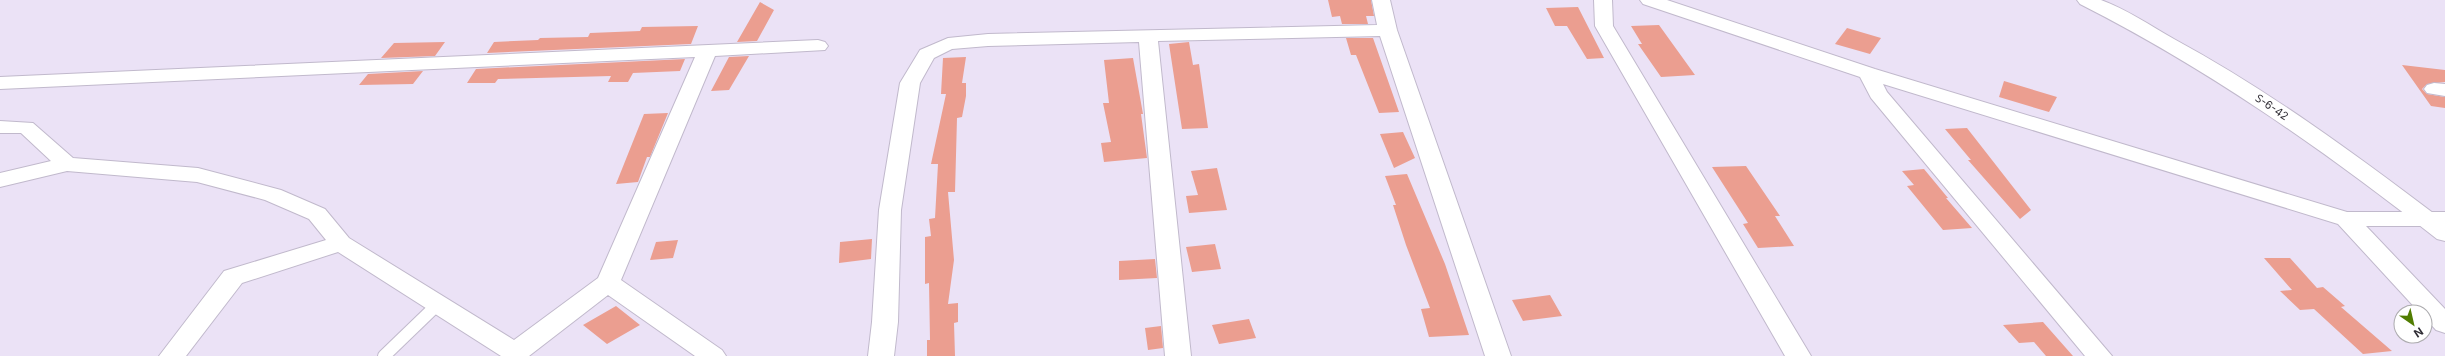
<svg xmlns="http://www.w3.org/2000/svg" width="2445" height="356" viewBox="0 0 2445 356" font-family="Inter,'Noto Sans Armenian',sans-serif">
<rect width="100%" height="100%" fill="#ebe2f6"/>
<path fill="#eb9e90" d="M1328 0H1371L1374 16H1366L1368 24H1342L1340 16 1332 17Z
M760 2 774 10 757 41 737 42Z
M1578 7 1604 58 1587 59 1567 26H1555L1546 8Z
M1659 25 1695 75 1661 77 1638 44H1642L1631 26Z
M698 26 691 44 487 53 494 42 538 40 540 38 588 37 590 33 640 31 642 27Z
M1847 28 1881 38 1870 54 1835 44Z
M1346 38H1373L1399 112 1379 113 1356 55H1351Z
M445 42 435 56 381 58 394 43Z
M1189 42 1193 65 1199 64 1208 128 1182 129 1169 44Z
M749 56 729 90 711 91 729 57Z
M966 57 962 83H966V96L962 117 957 118 955 192H948L954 260 948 304 958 303V322L954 323 955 356H927V340H930L929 283 925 284V237L931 236 929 219 935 218 938 164H931L946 94H941L943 58Z
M1133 58 1143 114H1141L1147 158 1104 162 1101 143 1111 142 1103 103H1109L1104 60Z
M685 59 680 71 633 73 628 82H608L611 76 498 79 495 83H467L476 69Z
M2402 65 2445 70V82L2427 84 2422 89 2427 94 2445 97V108L2431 106Z
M423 71 413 84 359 85 368 74Z
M2004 81 2057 97 2049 112 1999 97Z
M668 113 650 157H647L638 182 616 184 644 114Z
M1967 128 2031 210 2020 219 1968 160H1971L1945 129Z
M1403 132 1415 158 1394 168 1380 134Z
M1746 166 1780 216H1775L1794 246 1758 248 1743 224 1748 223 1712 167Z
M1217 168 1227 210 1189 213 1186 196 1198 195 1191 171Z
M1924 169 1948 198H1946L1972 228 1943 230 1907 186 1914 185 1902 171Z
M1407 174 1445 264 1469 335 1429 337 1421 309 1430 308 1406 245 1393 205H1396L1385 176Z
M872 239 871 259 839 263 840 242Z
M678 240 673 258 650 260 656 242Z
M1215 244 1221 269 1192 272 1186 247Z
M2264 258H2290L2317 288 2323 287 2345 306 2341 307 2392 351 2363 354 2314 309 2300 310 2280 291 2292 290Z
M1155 259 1157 278 1119 280V261Z
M1550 295 1562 316 1523 321 1512 300Z
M616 306 640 325 607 344 583 325Z
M1249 319 1256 338 1219 344 1212 325Z
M2043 322 2073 356H2046L2034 342 2019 343 2003 325Z
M1161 326 1163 348 1148 350 1145 328Z"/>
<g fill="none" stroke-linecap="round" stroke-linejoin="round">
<defs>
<path id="service" d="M384 356 438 304"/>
<path id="minor" d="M1372 0H1390L1397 30 1511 356H1485L1380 36 1158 41 1191 356H1165L1139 42 988 46 952 49 934 58 920 83 901 210 898 322 894 356H868L872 322 879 210 900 83 920 50 948 38 988 34 1377 25Z
M1594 0H1612L1613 26 1811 356H1785L1595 26Z
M1640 0H1667L1875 69 2347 212H2445V226H2366L2445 309V333L2436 330 2425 318V312H2419L2338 224 1883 84 1887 92 2112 356H2085L1871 98 1860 77 1643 4Z
M818 40 825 42 828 46 825 50 715 56 621 280 722 350 726 356H695L608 295 529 356H501L338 252 242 283 186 356H159L224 271 326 240 309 219 265 200 197 182 67 171 0 187V173L51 161 21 133H0V121L33 123 73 158 198 168 281 190 325 209 349 238 514 340 598 278 695 57 0 89V77Z
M2434 83 2445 84V96L2427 93 2424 89 2427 85Z"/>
<path id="secondary" d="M2077 0C2084 0 2094 0 2101 0 2126 9 2151 26 2174 39 2270 91 2358 156 2445 222V241L2437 239C2324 150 2208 69 2080 4Z"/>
</defs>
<use href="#service" stroke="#c1b9cc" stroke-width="14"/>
<use href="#minor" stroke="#c1b9cc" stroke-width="2"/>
<use href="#secondary" stroke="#c1b9cc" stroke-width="2"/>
<use href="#service" stroke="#fff" stroke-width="12"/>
<use href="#minor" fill="#fff" fill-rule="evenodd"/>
<use href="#secondary" fill="#fff" fill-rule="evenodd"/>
</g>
<g text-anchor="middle" stroke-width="3" stroke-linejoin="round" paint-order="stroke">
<g font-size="11" fill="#302d35" stroke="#fff">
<text transform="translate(2272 107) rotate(34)" y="4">Տ-6-42</text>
</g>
</g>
<g transform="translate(2413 324) rotate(146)"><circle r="19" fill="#ffffff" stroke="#acabae"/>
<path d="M0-3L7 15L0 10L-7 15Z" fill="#517d02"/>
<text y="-6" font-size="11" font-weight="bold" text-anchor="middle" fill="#302d35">N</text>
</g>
</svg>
